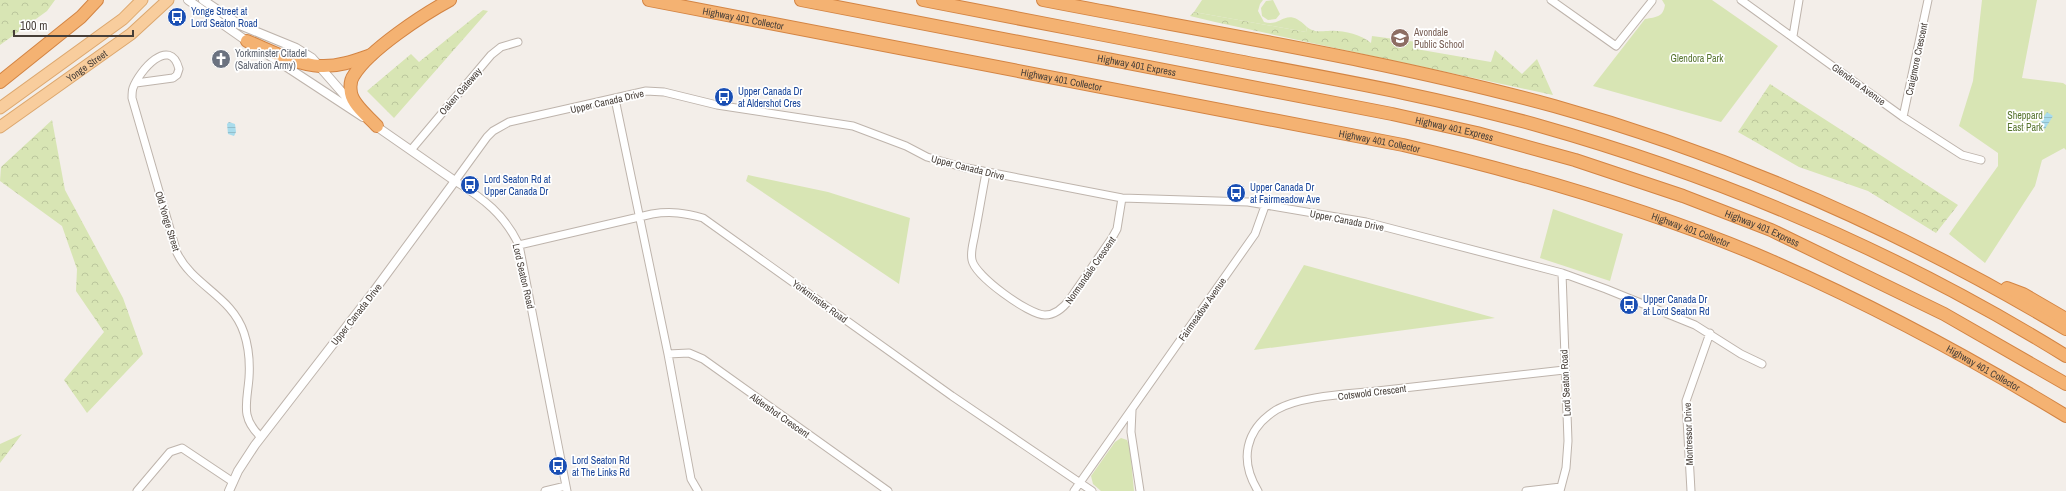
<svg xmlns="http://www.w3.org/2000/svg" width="2066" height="491" viewBox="0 0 2066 491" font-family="'Archivo Narrow',sans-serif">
<defs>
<pattern id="forest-crowns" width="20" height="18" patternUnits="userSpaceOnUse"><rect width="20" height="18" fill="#d8e5b4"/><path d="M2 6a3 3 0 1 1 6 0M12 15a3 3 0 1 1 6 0" fill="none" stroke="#bbc69c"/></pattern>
<pattern id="water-rules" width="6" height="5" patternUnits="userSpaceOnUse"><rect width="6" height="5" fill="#a9dcec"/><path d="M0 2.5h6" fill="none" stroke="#93becb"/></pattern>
</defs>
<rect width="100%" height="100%" fill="#f3eee9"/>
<path fill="#d8e5b4" d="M1202 0H1263L1260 4 1258 11 1264 22C1282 28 1285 5 1307 27L1306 32 1194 12Z
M1273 0 1280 14 1276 19 1268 20 1262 16 1261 8 1266 1Z
M1662 0H1712L1778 46 1721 122 1593 86 1645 19C1657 17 1663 17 1665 5Z
M1982 0H2037L2022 78 2063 83 2066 85V150L2064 148 2042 160 2035 186 1985 263 1949 234 1998 166V153L1959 126 1973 81Z
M748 175 828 192 910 218 899 284 746 181Z
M1553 209 1623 234 1610 281 1540 258Z
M1304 265 1315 268 1495 318 1254 350Z
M1121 438 1127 440 1130 448 1134 491H1101L1093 484 1091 476 1115 442Z"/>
<path fill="url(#forest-crowns)" d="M0 0H55L47 11 0 45Z
M483 10 488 11 394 118 367 91 411 54 419 62Z
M1194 12 1306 32 1307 27C1315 33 1320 31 1328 31 1342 30 1360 34 1371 43L1372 36 1417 42 1416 49 1491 62 1495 50 1522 74 1537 59 1553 95 1215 22 1190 16Z
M1770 84 1958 205 1936 233 1868 191 1799 167 1738 132Z
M52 120 65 190 123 298 143 354 87 413 64 380 104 332 76 291 77 269 62 226 0 181 1 167Z
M22 434 0 463V444Z"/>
<path fill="url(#water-rules)" d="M2047 112 2053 116 2045 129 2038 125Z
M229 122 235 124 236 132 234 136 228 134 227 124Z"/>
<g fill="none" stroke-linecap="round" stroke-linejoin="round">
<defs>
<path id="minor" d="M1551 0 1616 46 1652 1
M1741 0 1903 117 1962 155 1981 160
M1793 36 1799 0
M136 83 173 78 177 75 179 69C170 35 139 71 133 88 132 91 132 95 132 98L177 253C193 286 232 296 244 333 249 348 250 363 249 378 247 403 240 418 261 437
M615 99 668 354 691 479 698 491
M1903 117 1928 0
M411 150 491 55 501 47 518 42
M986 173C982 193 979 213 975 233 974 241 970 251 972 260 975 276 1029 315 1045 315 1056 315 1064 307 1070 299L1112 238 1117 229 1122 198
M519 245 652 214C671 211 685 213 703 218L952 396 1092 491
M668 354 689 353 703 359 888 491
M1132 410 1131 432 1140 491
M137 491 170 452 182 448 233 482
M545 491 566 486
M567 491 519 245C504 214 484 199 455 181L487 137 493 131 509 122 646 91 664 92 717 105 853 126 906 146 927 157 962 167 1122 198 1248 202 1366 222 1562 273 1606 289 1695 325 1741 354 1762 364
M1074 491 1255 234 1265 206
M1258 491C1239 460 1245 430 1276 410 1299 396 1349 394 1377 391 1439 384 1502 377 1564 370
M1526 491 1561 487
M1560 491 1566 468 1568 441 1562 273
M1691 491 1686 401 1710 333"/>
<path id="tertiary" d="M188 0 251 44
M203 0 240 25 296 48 312 58 354 106
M267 54 363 117
M229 491 238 471 255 445 374 291 455 181 373 124"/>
<g id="primary">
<path d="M0 108 123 19 142 0"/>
<path id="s1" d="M0 127 131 34 168 0"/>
</g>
<g id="motorway">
<path id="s2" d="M649 0 1403 145C1523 173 1641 207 1755 254 1863 300 1966 355 2066 416"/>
<path id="s3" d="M801 0 1392 114 1477 133 1575 160 1683 196 1771 230 1944 314 2066 384"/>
<path d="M923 0C1028 20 1133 41 1238 61 1339 80 1441 98 1540 126 1724 178 1903 255 2066 356"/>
<path d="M1043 0C1213 33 1386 60 1554 106 1733 156 1907 234 2066 329"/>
<path d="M247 41C269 50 297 65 320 66 338 67 354 61 371 55"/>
<path d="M0 82 81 17 97 0"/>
<path d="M377 126C369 117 353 105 351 93 350 87 350 80 354 75 369 50 424 14 450 0"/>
<path d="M2007 288 2023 294 2066 319"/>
</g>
</defs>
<use href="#minor" stroke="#beb4ac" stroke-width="9"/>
<use href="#tertiary" stroke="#beb4ac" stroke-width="10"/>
<use href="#primary" stroke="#dca76e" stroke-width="13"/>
<use href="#motorway" stroke="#d38443" stroke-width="14"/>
<use href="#minor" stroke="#fff" stroke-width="7"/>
<use href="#tertiary" stroke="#fff" stroke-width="8"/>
<use href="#primary" stroke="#f8cd9d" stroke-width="11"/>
<use href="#motorway" stroke="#f4b272" stroke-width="12"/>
</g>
<defs>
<symbol id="bus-disc" viewBox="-11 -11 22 22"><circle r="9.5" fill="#1a4fb4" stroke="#fff"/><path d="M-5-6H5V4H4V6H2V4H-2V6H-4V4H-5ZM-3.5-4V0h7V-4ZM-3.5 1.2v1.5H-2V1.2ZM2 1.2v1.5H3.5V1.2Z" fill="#fff"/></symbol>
<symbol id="school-disc" viewBox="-11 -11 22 22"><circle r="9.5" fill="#8d6e63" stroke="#fff"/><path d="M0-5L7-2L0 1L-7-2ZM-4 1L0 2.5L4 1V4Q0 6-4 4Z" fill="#fff"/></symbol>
<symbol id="church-disc" viewBox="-11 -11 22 22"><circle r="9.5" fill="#6b7280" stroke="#fff"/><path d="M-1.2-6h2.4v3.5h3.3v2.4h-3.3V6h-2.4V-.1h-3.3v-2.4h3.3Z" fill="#fff"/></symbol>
</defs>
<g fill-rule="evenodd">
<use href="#bus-disc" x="166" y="6" width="22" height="22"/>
<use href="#school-disc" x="1389" y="27" width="22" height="22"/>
<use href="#church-disc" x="210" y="48" width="22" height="22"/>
<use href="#bus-disc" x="713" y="86" width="22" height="22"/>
<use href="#bus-disc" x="459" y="174" width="22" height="22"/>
<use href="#bus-disc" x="1225" y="182" width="22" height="22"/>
<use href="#bus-disc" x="1618" y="294" width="22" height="22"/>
<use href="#bus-disc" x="547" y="455" width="22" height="22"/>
</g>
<g text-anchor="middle" stroke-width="3.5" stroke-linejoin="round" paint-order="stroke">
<g font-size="10" fill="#164399" stroke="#fff" text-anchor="start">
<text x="191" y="15">Yonge Street at<tspan x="191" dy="12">Lord Seaton Road</tspan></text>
<text x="738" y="95">Upper Canada Dr<tspan x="738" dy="12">at Aldershot Cres</tspan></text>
<text x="484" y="183">Lord Seaton Rd at<tspan x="484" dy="12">Upper Canada Dr</tspan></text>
<text x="1250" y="191">Upper Canada Dr<tspan x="1250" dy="12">at Fairmeadow Ave</tspan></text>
<text x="1643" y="303">Upper Canada Dr<tspan x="1643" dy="12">at Lord Seaton Rd</tspan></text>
<text x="572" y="464">Lord Seaton Rd<tspan x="572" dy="12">at The Links Rd</tspan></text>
</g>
<g font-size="10" fill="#463e38" stroke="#fff">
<text dy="4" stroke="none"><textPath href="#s2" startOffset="96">Highway 401 Collector</textPath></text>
<text transform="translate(1916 59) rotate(-78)" y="4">Craigmore Crescent</text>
<text dy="4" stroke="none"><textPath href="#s3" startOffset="342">Highway 401 Express</textPath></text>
<text dy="4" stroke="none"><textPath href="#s1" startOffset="106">Yonge Street</textPath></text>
<text dy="4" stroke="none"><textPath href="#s2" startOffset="420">Highway 401 Collector</textPath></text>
<text transform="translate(1859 84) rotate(36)" y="4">Glendora Avenue</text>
<text transform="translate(460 91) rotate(-49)" y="4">Oaken Gateway</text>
<text transform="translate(607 101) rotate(-13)" y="4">Upper Canada Drive</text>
<text dy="4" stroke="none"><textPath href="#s3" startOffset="666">Highway 401 Express</textPath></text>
<text dy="4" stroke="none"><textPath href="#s2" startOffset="744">Highway 401 Collector</textPath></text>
<text transform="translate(968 167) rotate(14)" y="4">Upper Canada Drive</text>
<text transform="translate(1347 220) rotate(11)" y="4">Upper Canada Drive</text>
<text transform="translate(168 221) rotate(73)" y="4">Old Yonge Street</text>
<text dy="4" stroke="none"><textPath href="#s3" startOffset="990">Highway 401 Express</textPath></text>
<text dy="4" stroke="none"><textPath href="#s2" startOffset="1068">Highway 401 Collector</textPath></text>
<text transform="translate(1090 270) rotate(-55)" y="4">Normandale Crescent</text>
<text transform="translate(524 276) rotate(77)" y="4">Lord Seaton Road</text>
<text transform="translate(820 301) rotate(36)" y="4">Yorkminster Road</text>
<text transform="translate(1202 309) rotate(-55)" y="4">Fairmeadow Avenue</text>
<text transform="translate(356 314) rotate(-52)" y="4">Upper Canada Drive</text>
<text dy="4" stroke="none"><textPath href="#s2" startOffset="1392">Highway 401 Collector</textPath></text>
<text transform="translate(1565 383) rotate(-93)" y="4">Lord Seaton Road</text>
<text transform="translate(1372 392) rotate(-7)" y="4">Cotswold Crescent</text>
<text transform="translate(780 415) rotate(35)" y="4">Aldershot Crescent</text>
<text transform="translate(1688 434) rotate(-92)" y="4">Montressor Drive</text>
</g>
<g font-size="10" fill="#785e54" stroke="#fff" text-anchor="start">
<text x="1414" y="36">Avondale<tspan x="1414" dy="12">Public School</tspan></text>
</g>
<g font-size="10" fill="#5b616d" stroke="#fff" text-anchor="start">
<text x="235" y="57">Yorkminster Citadel<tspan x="235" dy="12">(Salvation Army)</tspan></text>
</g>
<g font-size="10" fill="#56742e" stroke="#fff">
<text x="1697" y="62">Glendora Park</text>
<text x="2025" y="119">Sheppard<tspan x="2025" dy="12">East Park</tspan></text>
</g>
</g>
<path d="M14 30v6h119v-6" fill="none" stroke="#463e38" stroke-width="2"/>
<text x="20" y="30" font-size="12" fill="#463e38" stroke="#ffffff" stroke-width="3" paint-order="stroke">100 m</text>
</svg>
